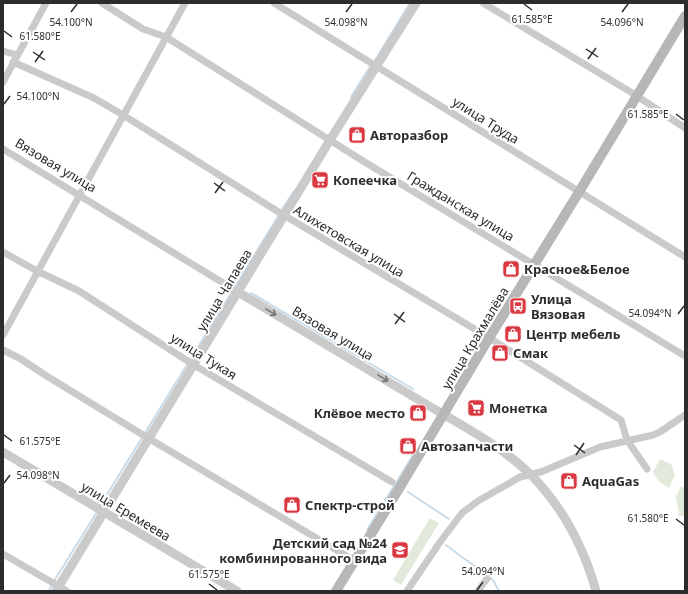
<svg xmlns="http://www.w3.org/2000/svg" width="688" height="594" viewBox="0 0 688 594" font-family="'Noto Sans',sans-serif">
<rect width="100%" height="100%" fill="#fff"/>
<path fill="#e2eadb" d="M660 459 671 464 675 475 669 488C661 484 657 480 653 472Z
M681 486 685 488V515L679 516 676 497Z
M430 518 439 523 401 585 393 580Z"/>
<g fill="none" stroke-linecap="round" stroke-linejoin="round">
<path stroke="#c8dbe9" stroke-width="2" d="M374 62 410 3
M351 97 371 65
M281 211 294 191
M251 293 413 389
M190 360 279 215
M408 492 449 519
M100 506 188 363
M367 530 415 452
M446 545 493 580 499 591
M54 581 97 512
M49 591 52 585"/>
<path stroke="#cacaca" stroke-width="7" d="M102 3 143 29 166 37 363 161 685 356
M274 3 685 257
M483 3 634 94 685 128
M3 51 17 55
M13 62 94 98 123 115 277 211 483 334 621 420 627 440 647 469
M3 82 46 3
M3 149 238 292
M3 252 37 271 79 291 194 365 392 482
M3 335 185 3
M3 350 21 359 45 375 148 438 355 561
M3 554 67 591
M407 591 440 542 462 513 478 501 520 477 541 472 600 447 653 435 660 432 685 415
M478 591 488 577"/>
<path stroke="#cacaca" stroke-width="9" d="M238 292C298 328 359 364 419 400 457 423 498 443 530 474 562 506 584 548 596 591
M3 452 237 591
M56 591 330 140 416 3"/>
<path stroke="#b7b7b7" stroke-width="10" d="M336 591 400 487 489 338 579 192 685 16"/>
</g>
<defs><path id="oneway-shaft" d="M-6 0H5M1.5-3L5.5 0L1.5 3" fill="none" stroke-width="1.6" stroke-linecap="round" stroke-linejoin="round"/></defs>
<g stroke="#747474">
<use href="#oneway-shaft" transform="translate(271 312) rotate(31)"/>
<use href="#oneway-shaft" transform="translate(383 378) rotate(31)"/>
</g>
<path fill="none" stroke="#2d2d2d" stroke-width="1.5" d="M524 4 532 10M71 12 77 4M346 12 352 4M622 12 628 4M4 31 12 37M586 49 598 57M33 52 45 60M588 59 596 48M35 62 43 51M4 104 10 96M676 114 684 120M214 183 225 191M215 193 223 182M394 314 405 322M678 314 684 306M395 324 404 312M4 435 12 441M574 445 585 453M576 455 584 443M4 483 10 475M676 519 684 525M209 584 217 590M477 590 483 582"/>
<defs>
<symbol id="shop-square" viewBox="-11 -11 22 22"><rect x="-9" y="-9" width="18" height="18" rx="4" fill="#da3941" stroke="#fff"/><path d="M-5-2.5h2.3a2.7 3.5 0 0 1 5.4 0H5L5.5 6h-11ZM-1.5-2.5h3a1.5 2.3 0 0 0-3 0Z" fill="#fff"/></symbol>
<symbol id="supermarket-square" viewBox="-11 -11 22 22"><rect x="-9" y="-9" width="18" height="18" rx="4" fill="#da3941" stroke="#fff"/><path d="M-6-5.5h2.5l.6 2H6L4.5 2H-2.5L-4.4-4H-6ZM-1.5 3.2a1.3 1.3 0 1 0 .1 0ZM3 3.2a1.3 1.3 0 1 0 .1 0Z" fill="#fff"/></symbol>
<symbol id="bus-square" viewBox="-11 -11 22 22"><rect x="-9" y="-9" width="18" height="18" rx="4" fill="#da3941" stroke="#fff"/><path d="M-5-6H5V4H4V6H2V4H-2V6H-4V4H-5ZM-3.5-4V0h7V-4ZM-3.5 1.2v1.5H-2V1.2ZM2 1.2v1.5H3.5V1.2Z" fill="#fff"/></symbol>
<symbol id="school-square" viewBox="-11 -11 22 22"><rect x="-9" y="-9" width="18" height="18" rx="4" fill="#da3941" stroke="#fff"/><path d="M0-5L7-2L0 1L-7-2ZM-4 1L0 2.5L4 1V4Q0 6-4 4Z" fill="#fff"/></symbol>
</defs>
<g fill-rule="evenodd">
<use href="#shop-square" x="347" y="125" width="20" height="20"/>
<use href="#supermarket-square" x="310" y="170" width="20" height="20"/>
<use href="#shop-square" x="501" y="259" width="20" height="20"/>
<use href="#bus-square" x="508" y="296" width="20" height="20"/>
<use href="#shop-square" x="503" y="324" width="20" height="20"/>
<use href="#shop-square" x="490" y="343" width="20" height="20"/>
<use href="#supermarket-square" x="466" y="398" width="20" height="20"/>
<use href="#shop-square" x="408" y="403" width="20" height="20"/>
<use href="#shop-square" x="398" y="436" width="20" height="20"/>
<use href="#shop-square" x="559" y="471" width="20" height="20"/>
<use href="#shop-square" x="282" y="495" width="20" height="20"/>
<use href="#school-square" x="390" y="540" width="20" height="20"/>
</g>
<g text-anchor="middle" stroke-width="4" stroke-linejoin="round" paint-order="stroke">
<g font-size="13" fill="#2d2d2d" stroke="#fff">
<text transform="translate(486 120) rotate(32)" y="5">улица Труда</text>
<text transform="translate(56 165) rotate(31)" y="5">Вязовая улица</text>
<text transform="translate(461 206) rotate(31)" y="5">Гражданская улица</text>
<text transform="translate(349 241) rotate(31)" y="5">Алихетовская улица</text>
<text transform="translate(224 290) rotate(-59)" y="5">улица Чапаева</text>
<text transform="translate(333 333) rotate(31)" y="5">Вязовая улица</text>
<text transform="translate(475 338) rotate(-59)" y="5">улица Крахмалёва</text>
<text transform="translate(204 356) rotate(32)" y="5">улица Тукая</text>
<text transform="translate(126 511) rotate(31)" y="5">улица Еремеева</text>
</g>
<g font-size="13" font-weight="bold" fill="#2d2d2d" stroke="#fff" text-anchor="start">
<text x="370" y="140">Авторазбор</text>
<text x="333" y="185">Копеечка</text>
<text x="524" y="274">Красное&amp;Белое</text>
<text x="531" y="304">Улица<tspan x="531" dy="15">Вязовая</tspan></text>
<text x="526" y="339">Центр мебель</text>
<text x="513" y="358">Смак</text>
<text x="489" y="413">Монетка</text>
<text x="405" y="418" text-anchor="end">Клёвое место</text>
<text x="421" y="451">Автозапчасти</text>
<text x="582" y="486">AquaGas</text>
<text x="305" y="510">Спектр-строй</text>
<text x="387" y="548" text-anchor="end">Детский сад №24<tspan x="387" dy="15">комбинированного вида</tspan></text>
</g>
</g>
<g font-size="10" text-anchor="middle" fill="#2d2d2d" stroke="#fff" stroke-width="4" stroke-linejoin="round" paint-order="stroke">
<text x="532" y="23">61.585°E</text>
<text x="71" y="26">54.100°N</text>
<text x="346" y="26">54.098°N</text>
<text x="622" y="26">54.096°N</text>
<text x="40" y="40">61.580°E</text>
<text x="38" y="100">54.100°N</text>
<text x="648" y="118">61.585°E</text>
<text x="650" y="317">54.094°N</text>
<text x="40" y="445">61.575°E</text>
<text x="38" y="479">54.098°N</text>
<text x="648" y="522">61.580°E</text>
<text x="483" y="575">54.094°N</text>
<text x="209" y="578">61.575°E</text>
</g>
<rect width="688" height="594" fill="none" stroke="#2d2d2d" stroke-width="8"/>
</svg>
